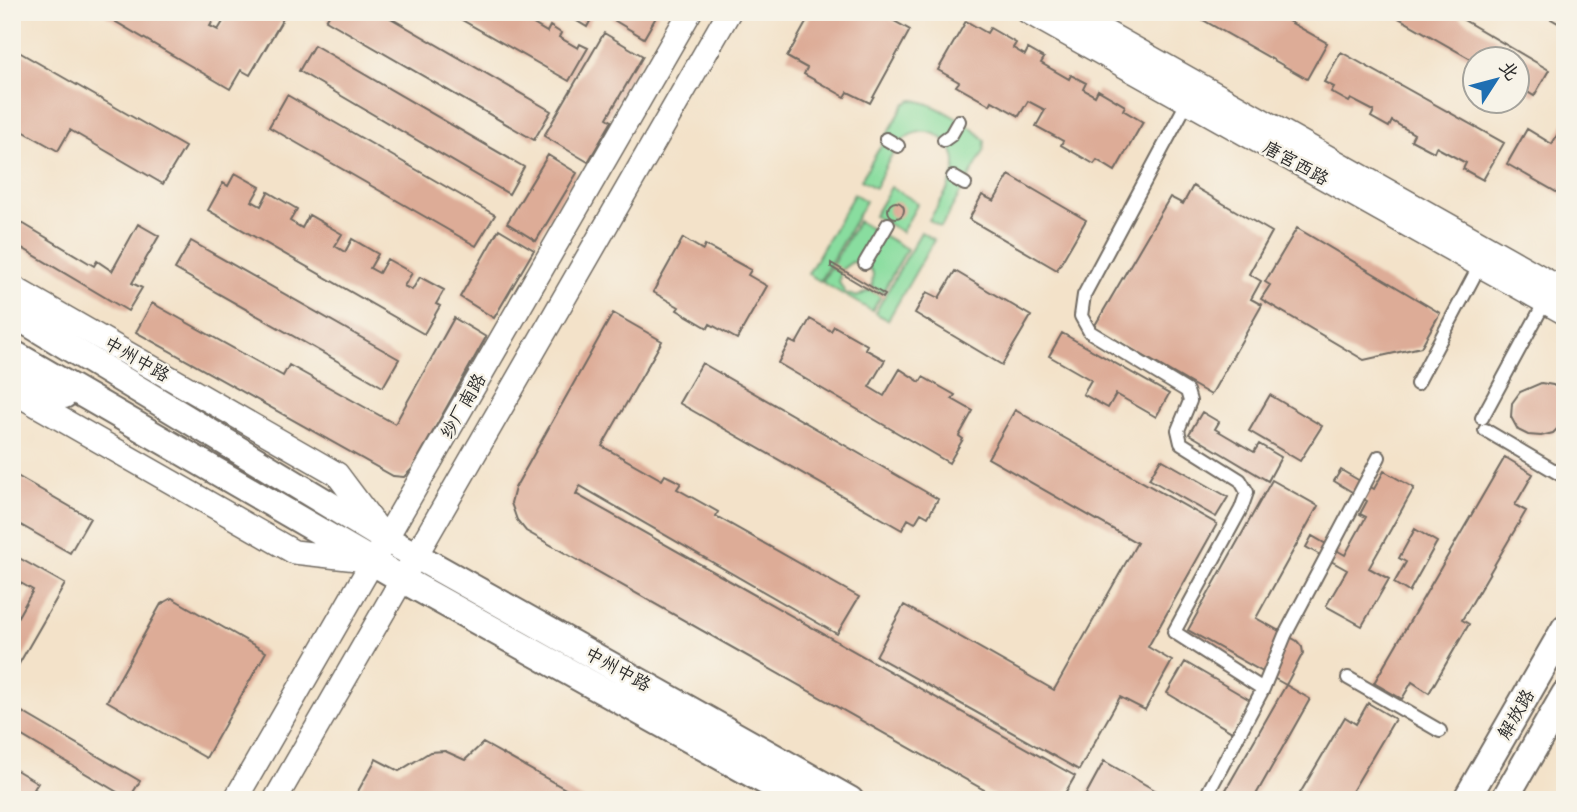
<svg xmlns="http://www.w3.org/2000/svg" width="1577" height="812" viewBox="0 0 1577 812" font-family="Delius,'LXGW WenKai TC',sans-serif">
<rect width="100%" height="100%" fill="#f7f3e8"/>
<filter id="ink" filterUnits="userSpaceOnUse"><feTurbulence type="fractalNoise" baseFrequency=".0143" numOctaves="2"/><feDisplacementMap in="SourceGraphic" scale="14" xChannelSelector="R" yChannelSelector="G"/><feConvolveMatrix kernelMatrix="1 2 1 2 8 2 1 2 1" color-interpolation-filters="sRGB"/></filter>
<filter id="wash" filterUnits="userSpaceOnUse"><feTurbulence type="fractalNoise" baseFrequency=".00686" numOctaves="4" result="noise"/><feDisplacementMap in="SourceGraphic" scale="28" xChannelSelector="R" yChannelSelector="G"/><feGaussianBlur stdDeviation="1.57" result="paint"/><feColorMatrix in="noise" values="0 0 0 0 0 0 0 0 0 0 0 0 0 0 0 0 0 1.4 0 .05"/><feComposite in="paint" operator="in"/></filter>
<g filter="url(#wash)">
<rect width="100%" height="100%" fill="#f3e2c9"/>
<path fill="#89dd9f" stroke="#5a8465" stroke-width="2" d="M912 100C929 100 975 127 985 141L984 151 941 227 929 220C938 205 950 189 954 172 962 142 925 118 902 141 890 153 883 173 875 188L861 180 905 104Z
M891 187 918 203 902 232 874 216Z
M854 194 866 201 820 281 808 274Z
M858 221 907 249 882 293 872 287 873 273 865 263 852 262 841 270 832 265Z
M921 232 934 240 888 320 875 313Z
M831 267 840 273 839 282 845 293 857 297 870 290 881 296 872 311 822 282Z"/>
<g id="blocks">
<path fill="#ddac97" d="M108 12H218L210 26 218 30 229 12H287L250 75 241 70 230 89 106 16Z
M331 12H380L551 111 534 140 326 20Z
M448 12H508L513 15 515 12H526L528 14 525 19 547 32 550 26 561 33 559 37 578 48 580 44 588 48 569 81Z
M562 12H595L587 27Z
M616 12H659L644 38 612 19Z
M812 12H878L910 30 870 103 848 92 845 97 804 74 807 68 787 57Z
M1189 12H1272L1327 43 1307 79Z
M1399 12H1450L1549 70 1534 96 1518 86V60H1476V62L1397 17Z
M1539 12H1565V27Z
M966 21 987 33 990 28 1016 43 1013 48 1025 55 1028 49 1044 58 1041 63 1069 79 1071 75 1086 83 1083 89 1095 96 1098 90 1125 106 1123 110 1143 122 1115 171 1097 160 1094 164 1061 145 1063 141 1036 126 1045 110 1028 101 1019 116 992 101 990 105 956 86 959 82 938 70Z
M604 33 643 56 607 118 612 121 588 162 544 136Z
M314 45 524 167 509 194 299 71Z
M12 48 185 147 163 184 70 130 58 151 12 125Z
M1341 52 1504 143 1483 180 1463 169 1466 163 1436 147 1434 152 1411 140 1414 134 1392 121 1389 127 1371 117 1374 111 1351 99 1349 102 1331 92 1334 87 1324 82Z
M287 95 495 215 476 246 269 127Z
M1565 121V197L1507 164 1527 129 1552 144Z
M548 155 577 173 536 241 507 223Z
M235 173 260 187 252 201 261 206 268 192 297 209 290 221 302 228 309 215 342 234 335 246 345 252 352 239 378 254 370 268 379 273 387 259 412 273 404 286 412 290 420 277 444 290 436 304 440 306 424 334 208 210 223 183 228 186Z
M1009 175 1086 220 1057 270 969 219 982 195 994 201Z
M1193 186 1272 232 1249 274 1261 281 1251 299 1262 305 1211 395 1094 327 1170 197 1183 204Z
M888 210a8 8 0 1 1 16 0a8 8 0 1 1-16 0Z
M22 223 94 266 97 261 112 271 138 224 159 236 132 283 142 288 128 311 12 242Z
M1297 228 1440 313 1421 347 1364 360 1261 299 1270 285 1265 282Z
M499 229 534 250 494 318 460 297Z
M683 238 703 250 705 245 751 270 748 275 767 286 737 339 710 324 708 328 677 310 679 307 653 292Z
M191 241 399 359 383 387 175 269Z
M831 263 885 295 883 298 831 267Z
M955 271 1031 316 1002 365 915 313 927 292 939 298Z
M152 303 283 376 289 365 395 424 454 318 486 337 412 469 404 477 393 476 136 332Z
M613 313 662 341 602 446 662 480 665 475 681 483 677 489 718 512 716 516 859 597 837 634 580 486 576 494 1075 776 1061 800H1002L526 531 517 520 511 503 515 488Z
M810 319 831 331 834 326 867 345 865 349 885 360 869 387 884 396 900 369 920 382 923 377 955 395 952 399 973 411 959 436 963 439 949 463 778 363 790 341 796 344Z
M1062 333 1169 394 1156 417 1116 394 1108 408 1083 394 1091 380 1049 356Z
M702 363 938 499 928 517 921 513 915 523 908 519 902 530 679 403Z
M1541 383 1553 385 1565 394V421L1553 433 1541 436 1528 435 1518 430 1511 417 1512 403 1520 392Z
M1270 395 1322 426 1300 461 1249 431Z
M1015 410 1217 524 1148 647 1172 661 1145 710 1120 697 1079 770 876 656 904 605 1054 690 1137 543 988 458Z
M1202 412 1219 422 1215 429 1254 452 1259 444 1281 457 1268 481 1189 434Z
M1505 457 1533 474 1515 505 1526 511 1462 620 1469 624 1429 693 1412 682 1402 699 1374 683Z
M1161 459 1228 497 1216 517 1149 479Z
M1341 470 1374 489 1384 471 1414 488 1369 568 1389 579 1362 626 1326 606 1347 570 1306 547 1312 536 1345 555 1366 517 1360 514 1367 501 1334 481Z
M12 473 90 518 70 553 12 520Z
M1272 480 1318 506 1256 618 1297 641 1302 647 1303 653 1286 685 1188 630Z
M1415 529 1437 542 1409 592 1394 583 1406 562 1399 558Z
M12 554 65 584 12 676V627L33 590 12 578Z
M172 598 266 652 206 758 107 701 161 604Z
M1185 662 1250 700 1232 732 1167 693Z
M1286 685 1310 699 1253 800H1220Z
M1368 703 1395 719 1347 800H1296L1345 717 1356 724Z
M12 706 140 781 129 799 12 730Z
M483 743 585 800H353L376 759 399 771 430 752 445 751 465 760Z
M1104 761 1172 800H1087L1084 798Z
M13 768 38 783 34 789 52 800H12Z"/>
</g>
</g>
<g filter="url(#ink)">
<use href="#blocks" fill-opacity="0" stroke="#716b62" stroke-width="2"/>
<g fill="none" stroke-linecap="round" stroke-linejoin="round">
<defs>
<path id="pedestrian" d="M1190 97 1084 295 1081 316 1090 332 1187 391 1190 401 1178 430 1181 443 1240 480 1247 492 1241 509 1174 632 1263 689 1204 800
M886 139 898 146
M944 140 951 135 959 121
M953 177 965 184
M865 263 888 224
M1417 384 1482 261
M1482 418 1547 298
M1485 430 1565 477
M1348 678 1440 731
M1263 689 1285 635 1379 457"/>
<path id="secondary" d="M1028 12 1565 313
M1070 12 1565 291
M12 287 337 474 382 534
M12 391 294 552 366 560
M235 800 690 12
M275 800 729 12"/>
<path id="primary" d="M12 313 386 539 850 800
M12 353 402 579 799 800
M12 379 64 395
M1466 800 1565 628
M1504 800 1565 694"/>
</defs>
<use href="#pedestrian" stroke="#716b62" stroke-width="16"/>
<use href="#secondary" stroke="#716b62" stroke-width="26"/>
<use href="#primary" stroke="#716b62" stroke-width="30"/>
<use href="#pedestrian" stroke="#fff" stroke-width="12"/>
<use href="#secondary" stroke="#fff" stroke-width="23"/>
<use href="#primary" stroke="#fff" stroke-width="26"/>
</g>
</g>
<g text-anchor="middle" stroke-width="5" stroke-linejoin="round" paint-order="stroke">
<g font-size="18" fill="#2b2b2b" stroke="#f7f3e8">
<text transform="translate(1296 163) rotate(29)" y="6">唐宫西路</text>
<text transform="translate(137 359) rotate(30)" y="6">中州中路</text>
<text transform="translate(463 406) rotate(-60)" y="6">纱厂南路</text>
<text transform="translate(618 669) rotate(29)" y="6">中州中路</text>
<text transform="translate(1516 714) rotate(-60)" y="6">解放路</text>
</g>
</g>
<rect width="1577" height="812" fill="none" stroke="#f7f3e8" stroke-width="42"/>
<g transform="translate(1496 80) rotate(54)"><circle r="33" fill="#f7f3e8" stroke="#a5a39c" stroke-width="2"/>
<path d="M0-5L12 26L0 18L-12 26Z" fill="#1f6fb2"/>
<text y="-10" font-size="19" font-weight="bold" text-anchor="middle" fill="#2b2b2b">北</text>
</g>
</svg>
